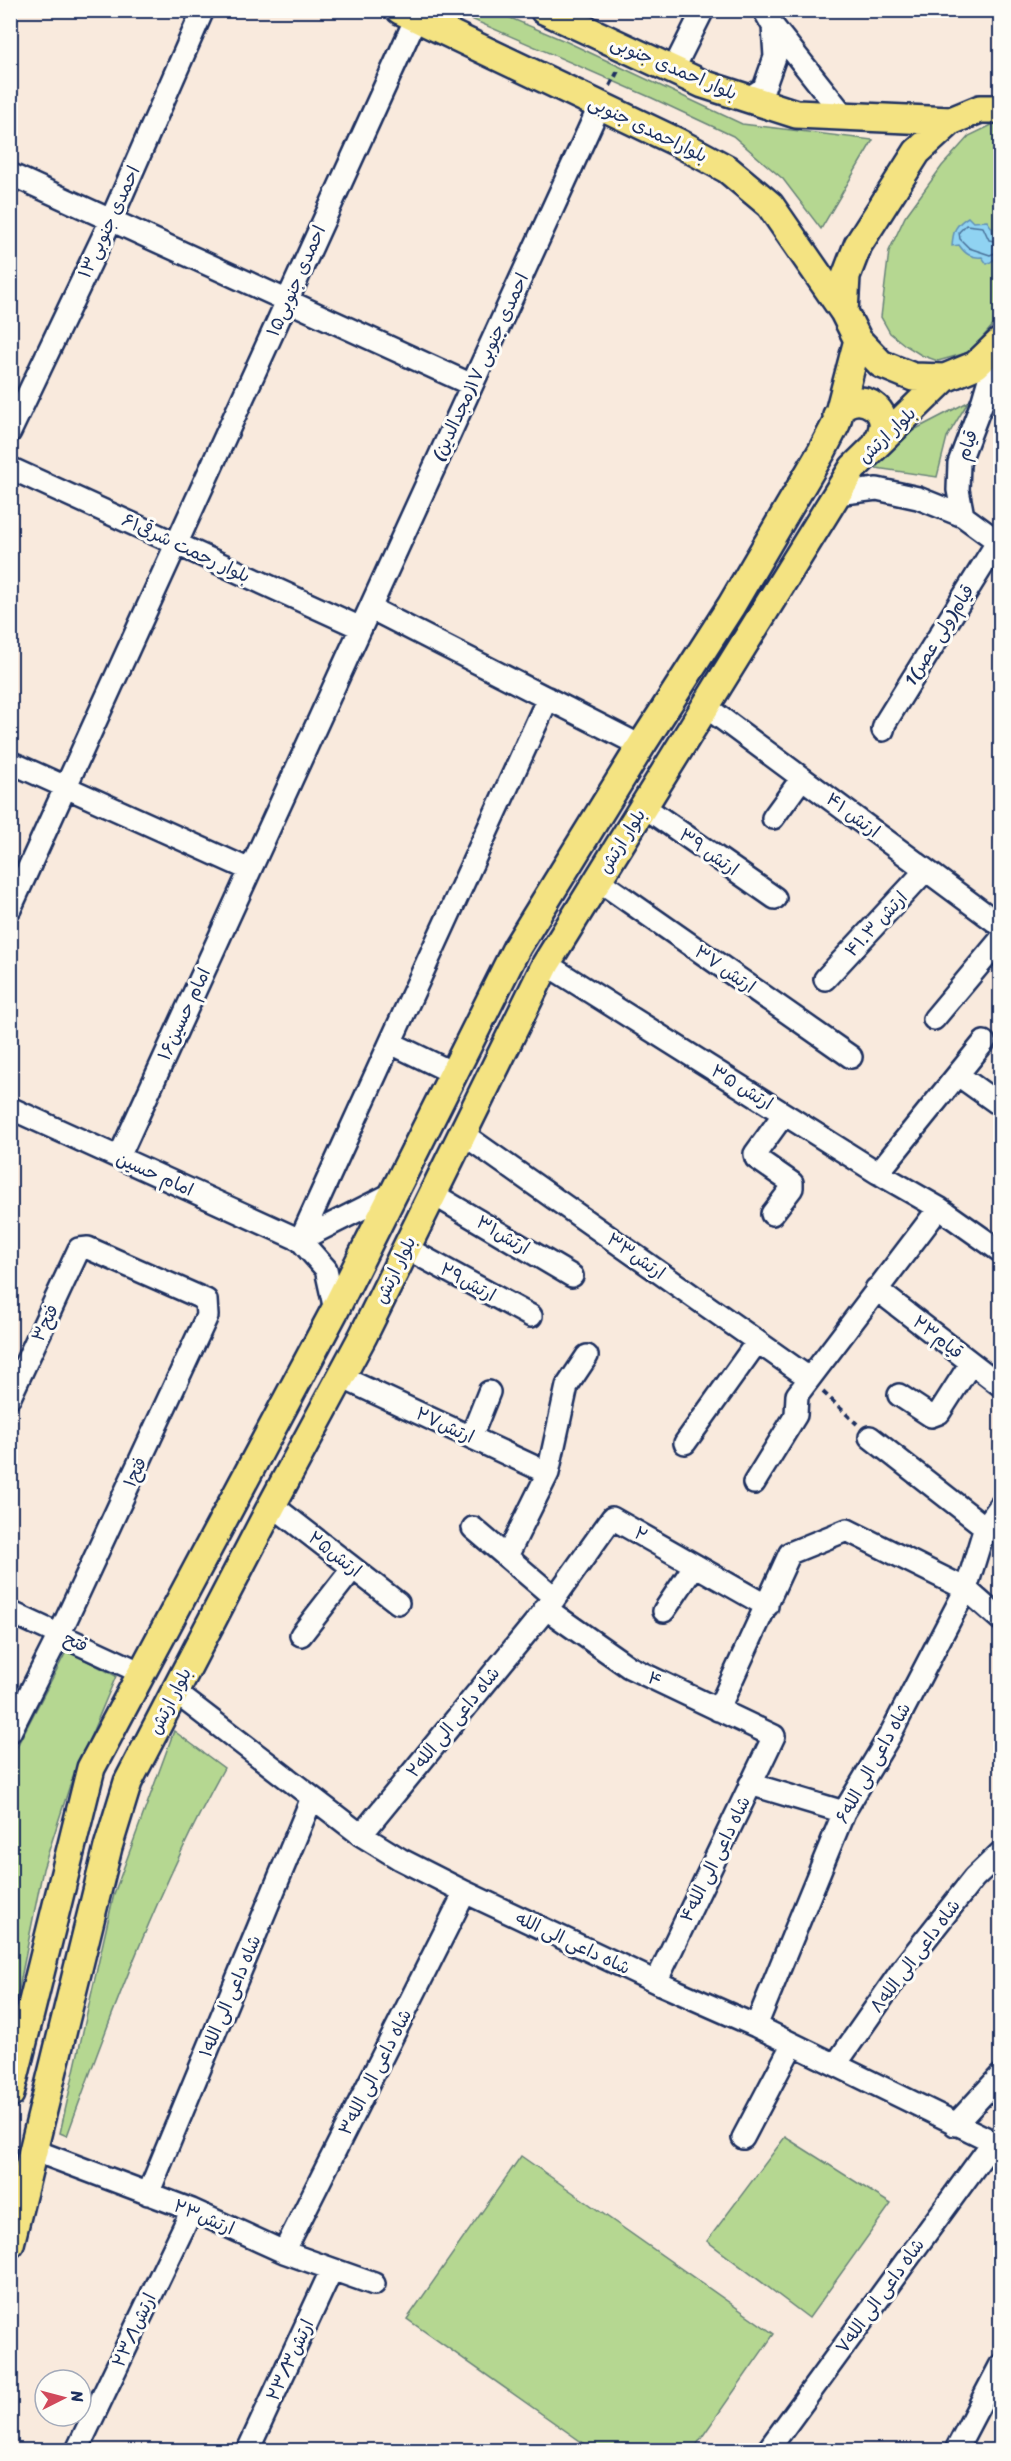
<svg xmlns="http://www.w3.org/2000/svg" width="1011" height="2461" viewBox="0 0 1011 2461" font-family="Sriracha,'Playpen Sans Arabic',sans-serif">
<rect width="100%" height="100%" fill="#f9eadd"/>
<filter id="ink" filterUnits="userSpaceOnUse"><feTurbulence type="fractalNoise" baseFrequency=".0167" numOctaves="2"/><feDisplacementMap in="SourceGraphic" scale="12" xChannelSelector="R" yChannelSelector="G"/><feConvolveMatrix kernelMatrix="1 2 1 2 8 2 1 2 1" color-interpolation-filters="sRGB"/></filter>
<g filter="url(#ink)">
<path fill="#b5d791" stroke="#688378" stroke-width="1.5" d="M453 11H494L565 41 742 124 873 140 821 229 783 179 733 136 652 98Z
M1000 121V317L970 352 938 361 921 355 905 345 890 333 881 317 889 251 905 217 942 166 969 136Z
M968 402 947 437 937 477 869 467 912 431Z
M67 1650 116 1676 70 1785 43 1869 11 2028V1758Z
M174 1731 224 1768C160 1884 112 2011 67 2136L60 2133 114 1894Z
M785 2137 891 2204 809 2318 707 2241Z
M521 2156 774 2334 693 2450H593L407 2319Z"/>
<path fill="#90d3f2" stroke="#6191b7" stroke-width="1.5" d="M968 217 973 222 987 221 992 228 993 235 1000 236C1001 251 1001 257 987 264L982 257C971 258 965 254 959 245L952 246C953 231 955 225 968 217Z"/>
<g fill="none" stroke-linecap="round" stroke-linejoin="round">
<path stroke="#4a7199" stroke-width="1.5" d="M1000 242 989 240 983 227 966 225 959 232 960 239 969 248 990 255 1000 251"/>
<defs>
<path id="minor" d="M764 10 773 26 845 117
M673 70 703 10
M747 99 764 88 775 57 773 26
M10 174 472 385
M10 432 111 220 203 10
M10 468 361 628
M836 494 877 489 918 498 963 516 1000 543
M963 516 958 490 959 463 983 400 1000 342
M370 608 641 746
M705 706 1000 925
M883 730 885 723 998 541
M10 762 250 870
M643 806 775 898
M773 818 802 778
M598 880 851 1057
M10 909 416 18
M546 964 878 1173 939 1208 1000 1251
M825 979 926 870
M934 1019 1000 940
M391 1043 453 1073
M958 1075 1000 1105
M10 1108 300 1240 326 1269 335 1310
M463 1134 809 1378
M119 1157 600 105
M878 1173 984 1042
M433 1194 572 1276
M772 1214 792 1188V1183L756 1158 755 1154 784 1114
M300 1240 548 698
M300 1240 393 1193
M406 1248 531 1316
M876 1289 1000 1385
M341 1377 548 1473
M899 1395 931 1416 939 1413 971 1363
M10 1397 79 1249 88 1248 206 1300 207 1316 59 1635 10 1732
M471 1437 489 1392
M870 1437 985 1527
M685 1443 757 1342
M754 1483 796 1415 797 1395 939 1208
M272 1505 398 1603
M473 1528 555 1598
M507 1556 548 1473 567 1386 587 1356
M545 1608 629 1667 774 1736 656 1982
M664 1611 695 1565
M10 1612 142 1673
M301 1635 353 1568
M175 1692 361 1835 400 1859 465 1892 656 1982 756 2026 1000 2145
M718 1710 790 1553 847 1530 966 1589 1000 1619
M750 1784 844 1812
M361 1835 555 1598 612 1518 767 1606
M756 2026 844 1812 890 1735 966 1589 985 1527 1000 1506
M836 2064 906 1964 974 1878 1000 1853
M955 2125 1000 2076
M743 2138 792 2045
M33 2150 192 2210 284 2252 374 2284
M148 2194 312 1798
M284 2252 465 1892
M77 2450 192 2210
M248 2450 332 2269
M768 2450 993 2142
M956 2450 1000 2366"/>
<path id="major" d="M400 10 677 142 727 169 770 205 844 312
M544 10 703 84 796 114 951 121
M1000 109H980L951 121 917 152 858 245 846 276 844 312 858 340 881 364 913 377 945 378 976 365 1000 342
M837 415C839 412 842 406 846 404 864 394 889 410 882 431 881 437 876 443 874 448
M10 2094 91 1768 335 1310 517 947 641 746 731 606 822 451 836 424 858 340
M10 2244 108 1847 128 1782 272 1505 363 1336 546 964 853 468 945 378"/>
</defs>
<use href="#minor" stroke="#1b2f5e" stroke-width="26"/>
<use href="#major" stroke="#1b2f5e" stroke-width="32"/>
<path stroke="#1b2f5e" stroke-width="4" stroke-dasharray="6 4.5" stroke-linecap="butt" d="M610 86 619 69
M823 1392 857 1424"/>
<use href="#minor" stroke="#fdfcf7" stroke-width="21"/>
<use href="#major" stroke="#f4e382" stroke-width="27"/>
</g>
</g>
<g text-anchor="middle" stroke-width="6" stroke-linejoin="round" paint-order="stroke">
<g font-size="18" fill="#1b2f5e" stroke="#fdfcf7">
<text transform="translate(674 68) rotate(23)" y="6">بلوار احمدی جنوبی</text>
<text transform="translate(648 129) rotate(26)" y="6">بلواراحمدی جنوبی</text>
<text transform="translate(109 222) rotate(-65)" y="6">احمدی جنوبی۱۳</text>
<text transform="translate(296 281) rotate(-66)" y="6">احمدی جنوبی۱۵</text>
<text transform="translate(480 367) rotate(-65)" y="6">احمدی جنوبی ۱۷(مجدالدین)</text>
<text transform="translate(887 435) rotate(-44)" y="6">بلوار ارتش</text>
<text transform="translate(967 445) rotate(-71)" y="6">قیام</text>
<text transform="translate(186 548) rotate(25)" y="6">بلوار رحمت شرقی۶۱</text>
<text transform="translate(939 635) rotate(-58)" y="6">قیام(ولی عصر)1</text>
<text transform="translate(853 815) rotate(37)" y="6">ارتش ۴۱</text>
<text transform="translate(622 841) rotate(-58)" y="6">بلوار ارتش</text>
<text transform="translate(709 852) rotate(35)" y="6">ارتش ۳۹</text>
<text transform="translate(876 924) rotate(-47)" y="6">ارتش ۴۱.۳</text>
<text transform="translate(725 969) rotate(35)" y="6">ارتش ۳۷</text>
<text transform="translate(184 1014) rotate(-65)" y="6">امام حسین۱۶</text>
<text transform="translate(742 1087) rotate(32)" y="6">ارتش ۳۵</text>
<text transform="translate(155 1174) rotate(24)" y="6">امام حسین</text>
<text transform="translate(503 1235) rotate(31)" y="6">ارتش۳۱</text>
<text transform="translate(636 1256) rotate(35)" y="6">ارتش۳۳</text>
<text transform="translate(395 1270) rotate(-64)" y="6">بلوار ارتش</text>
<text transform="translate(468 1282) rotate(29)" y="6">ارتش۲۹</text>
<text transform="translate(45 1323) rotate(-65)" y="6">۳فتح</text>
<text transform="translate(938 1337) rotate(38)" y="6">قیام۲۳</text>
<text transform="translate(445 1425) rotate(25)" y="6">ارتش۲۷</text>
<text transform="translate(135 1472) rotate(-65)" y="6">۱فتح</text>
<text transform="translate(641 1534) rotate(30)" y="6">۲</text>
<text transform="translate(335 1554) rotate(38)" y="6">ارتش۲۵</text>
<text transform="translate(76 1642) rotate(25)" y="6">فتح</text>
<text transform="translate(655 1679) rotate(26)" y="6">۴</text>
<text transform="translate(170 1701) rotate(-63)" y="6">بلوار ارتش</text>
<text transform="translate(453 1722) rotate(-51)" y="6">شاه داعی الی الله۲</text>
<text transform="translate(873 1763) rotate(-61)" y="6">شاه داعی الی الله۶</text>
<text transform="translate(715 1859) rotate(-64)" y="6">شاه داعی الی الله۴</text>
<text transform="translate(573 1943) rotate(25)" y="6">شاه داعی الی الله</text>
<text transform="translate(915 1956) rotate(-53)" y="6">شاه داعی الی الله۸</text>
<text transform="translate(230 1996) rotate(-67)" y="6">شاه داعی الی الله۱</text>
<text transform="translate(375 2072) rotate(-63)" y="6">شاه داعی الی الله۳</text>
<text transform="translate(204 2217) rotate(23)" y="6">ارتش۲۳</text>
<text transform="translate(880 2296) rotate(-54)" y="6">شاه داعی الی الله۷</text>
<text transform="translate(134 2330) rotate(-65)" y="6">۲۳/۱ارتش</text>
<text transform="translate(290 2360) rotate(-65)" y="6">۲۳/۳ارتش</text>
</g>
</g>
<rect width="1011" height="2461" fill="none" stroke="#fdfcf7" stroke-width="36"/>
<rect x="18" y="18" width="975" height="2425" fill="none" stroke="#1b2f5e" stroke-width="2" filter="url(#ink)"/>
<g transform="translate(63 2398) rotate(84)"><circle r="28" fill="#fdfcf7" stroke="#a3aaba" stroke-width="1.5"/>
<path d="M0-4.5L10 22L0 15L-10 22Z" fill="#d1495b"/>
<text y="-9" font-size="16" font-weight="bold" text-anchor="middle" fill="#1b2f5e">N</text>
</g>
</svg>
